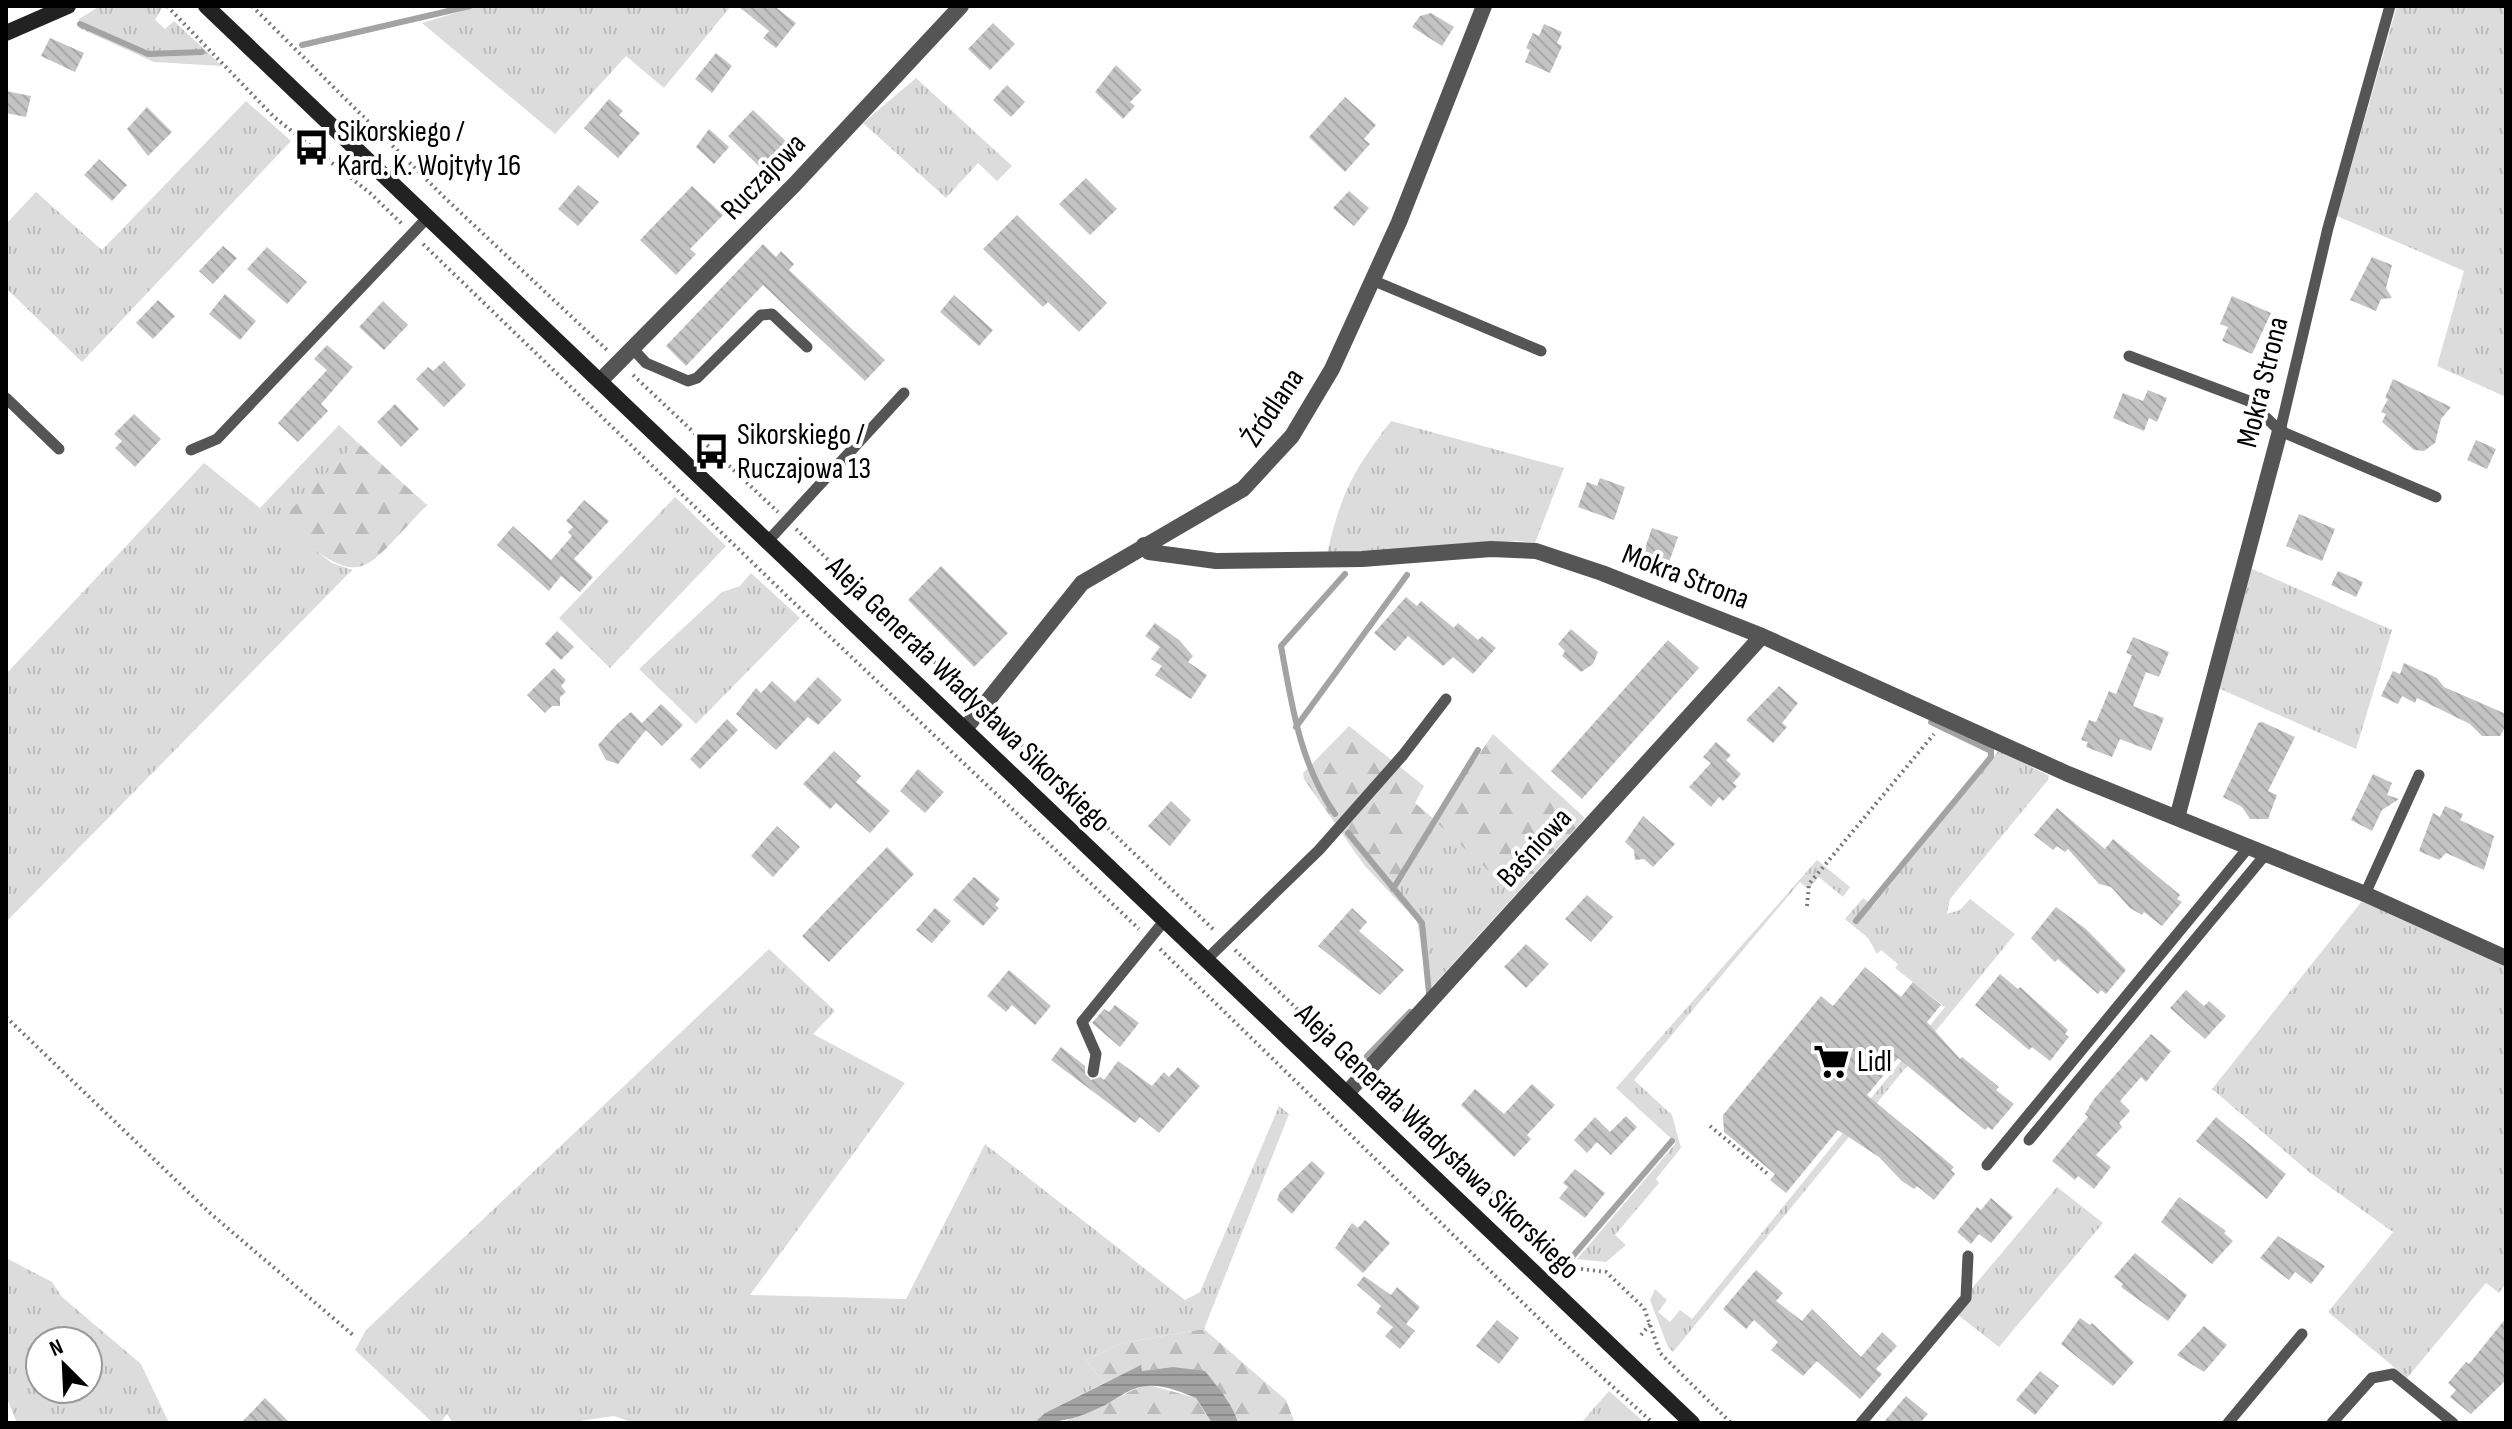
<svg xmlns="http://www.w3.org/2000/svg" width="2512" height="1429" viewBox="0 0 2512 1429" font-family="'Sofia Sans Condensed',sans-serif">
<defs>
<pattern id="grass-tufts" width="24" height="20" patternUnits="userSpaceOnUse" patternTransform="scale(2)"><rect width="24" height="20" fill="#dcdcdc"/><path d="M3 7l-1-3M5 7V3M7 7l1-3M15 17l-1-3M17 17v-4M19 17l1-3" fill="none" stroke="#bbb"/></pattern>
<pattern id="forest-firs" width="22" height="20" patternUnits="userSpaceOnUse" patternTransform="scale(2)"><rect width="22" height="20" fill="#dcdcdc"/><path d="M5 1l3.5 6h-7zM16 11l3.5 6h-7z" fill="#bbb"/></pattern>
<pattern id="water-rules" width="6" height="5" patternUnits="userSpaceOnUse" patternTransform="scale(2)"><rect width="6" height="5" fill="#a3a3a3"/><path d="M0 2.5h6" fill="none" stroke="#8b8b8b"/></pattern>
<pattern id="building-back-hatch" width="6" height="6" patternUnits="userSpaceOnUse" patternTransform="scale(2)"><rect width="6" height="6" fill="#c4c4c4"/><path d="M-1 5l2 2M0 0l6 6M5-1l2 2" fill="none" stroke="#a7a7a7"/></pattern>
</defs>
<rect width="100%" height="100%" fill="#fff"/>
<path fill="url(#grass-tufts)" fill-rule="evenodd" d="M100 6H163L155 20 165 29 174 21 222 66 154 62 79 28V19Z
M479 6H731L664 88 626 56 555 134 422 23Z
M2397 6H2506V397L2437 366 2464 271 2337 216Z
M916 78 1012 166 997 181 978 163 946 198 863 123Z
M246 101 291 141 82 362 6 288V224L36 192 102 250Z
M1391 421 1564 468 1535 543 1517 541 1327 554C1341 493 1353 471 1391 421Z
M339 425 357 442 279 523 332 563 352 570 6 922V674L204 463 260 508Z
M675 497 726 546 610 668 559 618Z
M2250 568 2392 630 2356 749 2218 688Z
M751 573 800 618 696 724 639 669 722 592 740 586Z
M1999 750 2049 776 2048 780 1950 899 1947 914 1960 910 1970 899 2015 934 1673 1352 1668 1347 1650 1300 1655 1289 1667 1300 1658 1312 1670 1322 1680 1310 1692 1319 1945 1007 1895 968 1898 964 1881 950 1877 954 1868 938 1845 919 1863 898 1873 906Z
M1435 820 1515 895 1428 991 1417 920 1394 897Z
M1817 860 1850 887 1843 897 1819 877 1808 889 1800 882 1634 1080 1672 1115 1681 1148 1656 1179 1659 1183 1615 1235 1626 1245 1606 1262 1577 1259 1676 1143 1616 1088Z
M2362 901 2506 966V1283L2499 1293 2486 1283 2407 1378 2328 1312 2393 1232 2309 1172 2212 1089Z
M769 949 835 1011 813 1034 905 1083 750 1295 906 1299 985 1144 1185 1300 1200 1292 1279 1106 1289 1114 1204 1329 1122 1343 1086 1360 1104 1383 1045 1413 1034 1423H634L614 1416 566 1423H453L447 1414 440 1423H433L355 1350 366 1330Z
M2057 1187 2103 1223 1999 1347 1953 1311Z
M6 1258 52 1282 62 1297 141 1364 169 1423H17L6 1396ZM40 1341H88V1389H40Z
M1609 1391 1645 1423H1581Z"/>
<path fill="url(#forest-firs)" d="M357 442 427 505C355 580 366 589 278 523Z
M1349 726 1424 786 1415 803 1435 820 1493 734 1585 818 1515 895 1435 821 1394 897 1364 865 1304 779 1303 773Z
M1204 1329 1286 1400 1295 1423H1238C1235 1406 1222 1398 1215 1383L1173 1367 1142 1371 1141 1366 1104 1383 1086 1360 1122 1343Z
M1149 1385 1196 1398 1212 1423H1064C1076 1414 1087 1413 1101 1407 1119 1399 1127 1390 1149 1385Z"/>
<path fill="url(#water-rules)" d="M1141 1365 1142 1371 1173 1367 1205 1371C1216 1385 1235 1407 1238 1423H1212L1196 1398C1182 1392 1162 1384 1147 1386 1127 1388 1117 1400 1101 1407 1079 1418 1058 1423 1034 1423L1045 1413Z"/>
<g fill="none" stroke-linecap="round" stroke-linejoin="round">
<path stroke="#a3a3a3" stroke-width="6" d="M80 24 148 54 202 52
M302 45 470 6
M1296 727 1407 575
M1335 814C1300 764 1292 706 1281 646L1345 574
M1348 833 1422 923 1429 993
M1393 889 1478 750
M1856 921 1991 757V751L1931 722
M1367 1056 1410 1012
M1572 1257 1672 1141"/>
</g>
<path fill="url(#building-back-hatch)" d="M738 6H774L796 23 776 48 763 38 769 31Z
M1431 13 1454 27 1442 46 1412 27 1420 16Z
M993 23 1015 44 990 70 968 49Z
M1544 24 1562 32 1557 43 1562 46 1550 73 1525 62 1530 50 1526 48 1533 33 1539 36Z
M50 38 84 53 75 72 41 56Z
M716 53 732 66 712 93 695 79Z
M1116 65 1142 90 1130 102 1135 106 1123 119 1095 92Z
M1007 85 1025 102 1011 117 993 100Z
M6 91 31 96 26 117 6 113Z
M1345 97 1376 125 1364 139 1370 144 1345 172 1309 137Z
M609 99 623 111 619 115 640 133 618 158 584 128Z
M147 107 172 132 148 156 127 129Z
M753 110 794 149 769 176 728 136Z
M709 129 729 147 714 164 696 147Z
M99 159 127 185 112 201 84 175Z
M1086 178 1117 209 1090 235 1059 204Z
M578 185 599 202 578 226 558 209Z
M692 186 723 215 690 249 696 254 676 275 640 240Z
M1349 191 1369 208 1354 226 1333 208Z
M1017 215 1107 303 1079 332 1048 302 1043 307 983 249Z
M763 244 776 257 781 251 794 264 789 270 885 360 865 381 763 285 686 366 666 346Z
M223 246 237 258 213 284 199 271Z
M267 247 307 282 287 304 247 269Z
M2372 257 2392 265 2386 288 2392 298 2381 299 2376 311 2350 300Z
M225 294 256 321 240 340 209 314Z
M954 295 993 330 979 346 940 312Z
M2232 296 2271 313 2252 354 2222 341 2228 327 2220 324Z
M158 300 175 316 153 339 136 323Z
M383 301 408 325 384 350 359 327Z
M327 345 353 367 321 404 328 411 298 442 278 423 327 370 314 359Z
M444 361 466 385 444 407 416 379 428 367 433 371Z
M2393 379 2451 407 2441 419 2435 443 2424 451 2414 450 2382 422 2386 414 2381 412 2388 399 2385 398Z
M2148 390 2167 398 2157 422 2149 418 2144 431 2113 418 2123 393 2143 401Z
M395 404 419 429 401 447 377 422Z
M134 414 161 439 135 467 115 448 122 441 114 434Z
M2476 440 2496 449 2487 469 2467 460Z
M1600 478 1625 487 1614 520 1578 507 1587 482 1597 486Z
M584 500 609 521 574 559 593 577 580 592 561 576 549 591 497 545 513 526 551 560 572 536 568 532 573 527 566 521Z
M2299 514 2335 529 2322 561 2286 546Z
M1652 528 1678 537 1669 562 1643 554Z
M941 566 1008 633 974 667 908 600Z
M2338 571 2363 582 2356 597 2331 585Z
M1406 597 1417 606 1421 601 1454 628 1458 623 1478 640 1482 636 1496 648 1473 674 1453 657 1443 666 1408 636 1395 651 1374 633Z
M1155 623 1179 640 1193 656 1188 662 1207 675 1191 699 1155 675 1162 666 1151 659 1160 647 1145 636Z
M1571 629 1598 652 1593 664 1581 672 1562 656 1565 651 1558 644Z
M557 631 574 647 561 660 545 644Z
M2133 637 2169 652 2159 677 2146 672 2133 706 2164 718 2151 751 2120 739 2112 757 2086 747 2088 742 2081 740 2089 720 2096 722 2109 691 2116 694 2132 655 2126 653Z
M1668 640 1699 668 1582 799 1551 771Z
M2404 663 2437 678 2444 687 2506 714V725L2500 736H2482L2470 724 2417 698 2415 703 2402 696 2398 704 2381 696 2393 671 2400 674Z
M554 668 566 680 561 686 566 692 560 697V706H552L545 713 527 695Z
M818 677 842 700 818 725 808 717 776 750 736 714 756 688 761 693 772 681 795 702Z
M1779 686 1798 703 1782 723 1787 727 1773 743 1746 720Z
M661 704 683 725 662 746 646 730 618 764 606 760 598 745 616 725 631 712 642 723Z
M727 719 738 730 700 769 690 759Z
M2262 722 2295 737 2268 791 2277 795 2268 819H2250L2242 807 2223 797 2258 723Z
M1716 742 1731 755 1726 760 1741 774 1733 783 1737 786 1723 801 1719 797 1711 807 1689 787 1711 763 1703 757Z
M834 751 861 776 856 782 890 811 870 833 836 803 830 809 803 784Z
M918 769 944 792 925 813 900 791Z
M2373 774 2392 783 2387 795 2399 799 2382 810 2372 831 2351 820Z
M1171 801 1191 820 1170 846 1148 826Z
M2445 806 2463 814 2460 820 2494 836 2484 870 2446 853 2439 860 2419 851 2433 813 2440 817Z
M2057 808 2105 849 2113 839 2180 895 2177 899 2182 902 2162 926 2144 912 2142 915 2130 908 2111 887 2099 884 2068 849 2065 852 2057 846 2053 850 2034 835Z
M1643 816 1675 844 1653 867 1644 859 1635 860 1634 850 1625 842Z
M777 826 800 847 773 877 751 856Z
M887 847 914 874 829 962 802 936Z
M974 877 1000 899 995 905 999 908 983 926 953 900Z
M1587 895 1613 917 1591 942 1565 919Z
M2056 907 2086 929 2126 970 2106 994 2101 990 2098 994 2058 959 2055 962 2031 938Z
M935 908 951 921 932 943 916 930Z
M1352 908 1367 922 1359 931 1404 970 1380 995 1318 946Z
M1526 944 1549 964 1526 988 1504 967Z
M1865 967 1901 997 1913 982 1941 1005 1927 1022 1960 1059 1962 1057 1999 1087 1996 1090 2014 1104 1992 1130 1988 1127 1985 1130 1898 1058 1867 1095 1954 1167 1951 1170 1955 1174 1934 1200 1917 1186 1914 1189 1902 1181 1879 1157 1838 1130 1786 1193 1770 1180 1775 1174 1724 1132 1723 1115 1821 996 1833 1006Z
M1009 970 1051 1006 1035 1025 1012 1005 1006 1012 987 996Z
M2000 974 2018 989 2020 987 2068 1030 2065 1034 2069 1037 2050 1061 2032 1047 2029 1050 1975 1005Z
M2186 990 2204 1006 2209 1001 2226 1016 2205 1039 2170 1008Z
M1115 1005 1139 1023 1120 1047 1092 1023 1104 1009 1109 1012Z
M2151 1034 2171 1051 2146 1082 2141 1077 2120 1101 2130 1111 2119 1123 2122 1127 2096 1155 2111 1167 2094 1189 2078 1176 2075 1180 2052 1161 2088 1117 2085 1114 2094 1099Z
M1061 1047 1085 1066V1074L1091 1080 1100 1077 1104 1080 1118 1061 1152 1086 1164 1072 1169 1077 1178 1067 1200 1086 1159 1133 1140 1117 1135 1123 1051 1060Z
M1532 1084 1555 1105 1527 1135 1531 1139 1514 1157 1461 1105 1475 1089 1504 1114Z
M1626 1116 1637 1127 1611 1155 1597 1142 1587 1153 1574 1140 1595 1117 1610 1132Z
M2216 1117 2286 1174 2267 1199 2196 1141Z
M1312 1161 1325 1173 1292 1214 1277 1200 1280 1192Z
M1575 1169 1605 1193 1585 1218 1559 1198 1568 1187 1563 1183Z
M2179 1197 2226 1231 2224 1233 2233 1241 2212 1264 2161 1222Z
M1991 1198 2013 1217 1991 1243 1979 1234 1971 1244 1957 1232 1977 1207 1981 1210Z
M1365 1220 1390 1243 1363 1273 1335 1248 1352 1223 1358 1228Z
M2278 1236 2325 1266 2311 1284 2295 1272 2289 1280 2260 1258Z
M2135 1253 2187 1295 2168 1321 2121 1287 2123 1284 2114 1277Z
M1756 1270 1783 1293 1776 1301 1802 1321 1812 1309 1861 1357 1882 1332 1897 1346 1876 1369 1882 1374 1860 1399 1817 1361 1803 1376 1771 1350 1778 1342 1754 1320 1746 1329 1723 1309Z
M1364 1276 1391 1295 1397 1287 1420 1307 1406 1324 1415 1331 1400 1349 1385 1336 1393 1327 1376 1313 1381 1306 1357 1285Z
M2080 1318 2090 1325 2092 1323 2134 1362 2113 1386 2061 1344Z
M2506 1318V1380L2471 1414 2450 1397 2456 1390 2448 1383 2466 1362 2469 1364Z
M1497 1320 1519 1338 1499 1364 1476 1346Z
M2204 1326 2227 1345 2204 1372 2177 1355Z
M2040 1371 2059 1386 2035 1415 2016 1400Z
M1906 1396 1928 1414 1920 1423H1883Z
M265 1398 290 1423H241Z"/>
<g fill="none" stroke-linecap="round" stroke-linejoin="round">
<path stroke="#777" stroke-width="4" stroke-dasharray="2 4" stroke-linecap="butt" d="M167 6 274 117 370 193 402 224
M252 6 445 198 607 350
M423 244 788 597 1139 929
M633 375 778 512
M796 529 971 697
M995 720 1214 930
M1807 906 1809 884 1934 734
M1160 949 1561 1340 1653 1423
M1235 950 1353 1062
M6 1017 211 1214 353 1335
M1377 1085 1574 1268 1606 1272 1644 1308 1660 1353 1731 1423
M1710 1126 1769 1175
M1641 1335 1651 1323"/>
<path stroke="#555" stroke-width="11" d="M1372 280 1541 351
M634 350 646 363 688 381 697 378 761 315 772 314 807 347
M2129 356 2249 401 2280 431 2436 497
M6 398 59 449
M2280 431 2328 228 2390 6
M191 450 217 439 429 216
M768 541 904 393
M2365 894 2419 775
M1206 960 1319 850 1403 755 1446 699
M1093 1072 1096 1054 1082 1022 1165 920
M2029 1140 2265 855
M1987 1165 2248 848
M1861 1423 1966 1298 1968 1256
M2228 1423 2302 1334
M2332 1423 2372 1378 2393 1374 2453 1423"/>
<path stroke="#555" stroke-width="16" d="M600 381 795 184 961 6
M1144 545 1149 552 1216 561 1362 559 1491 549 1536 551 1602 573 1762 636 2068 774 2365 894 2506 958
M965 729 1082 583 1243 489 1292 436 1332 369 1399 222 1484 6
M2177 818 2280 431
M1347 1093 1762 636"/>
<path stroke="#222" stroke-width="16" d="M206 6 1692 1423
M6 33 68 6"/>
</g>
<defs>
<symbol id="bus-bare" viewBox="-9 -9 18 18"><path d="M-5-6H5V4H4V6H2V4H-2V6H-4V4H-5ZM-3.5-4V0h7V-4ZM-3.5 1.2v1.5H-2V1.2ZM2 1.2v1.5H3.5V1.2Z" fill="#000" stroke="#fff" stroke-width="2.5" paint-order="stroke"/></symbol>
<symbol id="supermarket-bare" viewBox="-9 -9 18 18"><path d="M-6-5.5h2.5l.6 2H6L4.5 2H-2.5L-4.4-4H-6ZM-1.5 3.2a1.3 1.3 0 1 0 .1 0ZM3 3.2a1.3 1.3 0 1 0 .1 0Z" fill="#000" stroke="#fff" stroke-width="2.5" paint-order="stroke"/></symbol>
</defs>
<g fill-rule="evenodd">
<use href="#bus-bare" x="286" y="122" width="51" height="51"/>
<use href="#bus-bare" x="686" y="426" width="51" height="51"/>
<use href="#supermarket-bare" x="1806" y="1036" width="51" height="51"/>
</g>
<g text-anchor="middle" stroke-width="8" stroke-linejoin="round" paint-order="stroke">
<g font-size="30" fill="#000" stroke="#fff" text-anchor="start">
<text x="337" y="141">Sikorskiego /<tspan x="337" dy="34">Kard. K. Wojtyły 16</tspan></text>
<text x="737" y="444">Sikorskiego /<tspan x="737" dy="34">Ruczajowa 13</tspan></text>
<text x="1857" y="1071">Lidl</text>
</g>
<g font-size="30" fill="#000" stroke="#fff">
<text transform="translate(763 176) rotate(-46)" y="10">Ruczajowa</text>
<text transform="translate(2262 382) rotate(-76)" y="10">Mokra Strona</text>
<text transform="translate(1272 407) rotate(-56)" y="10">Źródlana</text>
<text transform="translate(1686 576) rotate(21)" y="10">Mokra Strona</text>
<text transform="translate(969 694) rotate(44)" y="10">Aleja Generała Władysława Sikorskiego</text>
<text transform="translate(1534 847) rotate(-48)" y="10">Baśniowa</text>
<text transform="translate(1438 1141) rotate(44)" y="10">Aleja Generała Władysława Sikorskiego</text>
</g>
</g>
<rect width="2512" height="1429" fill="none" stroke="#000000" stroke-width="16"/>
<g transform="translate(64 1365) rotate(336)"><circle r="38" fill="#ffffff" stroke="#999999" stroke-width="2"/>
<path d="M0-6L14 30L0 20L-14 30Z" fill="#000000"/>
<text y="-12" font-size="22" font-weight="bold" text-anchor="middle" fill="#000000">N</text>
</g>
</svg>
